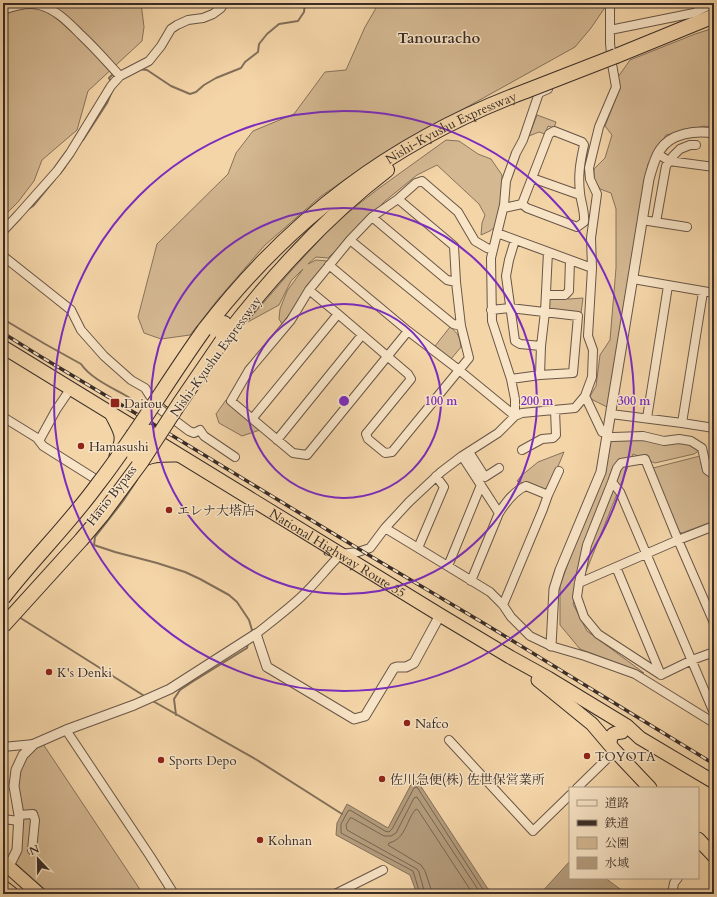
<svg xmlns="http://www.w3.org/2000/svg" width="717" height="897" viewBox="0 0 717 897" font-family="Cardo,'Noto Serif JP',serif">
<rect width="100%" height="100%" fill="#f4d5a8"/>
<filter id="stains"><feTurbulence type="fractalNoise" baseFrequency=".005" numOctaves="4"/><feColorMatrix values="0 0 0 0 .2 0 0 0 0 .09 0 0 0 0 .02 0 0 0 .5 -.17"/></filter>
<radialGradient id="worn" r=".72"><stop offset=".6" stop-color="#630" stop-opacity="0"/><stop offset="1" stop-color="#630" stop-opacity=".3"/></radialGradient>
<path fill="#d4b892" stroke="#86725c" d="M3 3H141L144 27 142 41 88 91 77 130 42 160 34 181 18 202 3 217Z
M379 3H608L591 28 575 47 379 156 320 197 265 245 219 298 190 335 161 339 144 333 138 317 157 244 228 174 236 153 253 131 294 114 325 72 346 70 365 27Z
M714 28V128L704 126 666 135 648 164 609 408 589 398 596 386 600 355 610 340 616 268V209L611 193 600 189 594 179V169L605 158 612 135 605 126 620 88 618 77 630 60 695 34Z
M537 115 556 122 554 128 548 126 545 134 539 132 529 136Z
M446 140 459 141 478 154 491 159 502 175V196L495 227 490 231 481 235 482 223 485 215 479 204 437 165 417 175 385 201 328 258 316 257 308 264 316 260 328 261 282 324 279 319 280 309 287 291 303 269 291 281 279 305 246 323 291 271 336 222 378 189Z
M552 297 569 299 583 298 581 313 551 310 547 306 548 300Z
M450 327C459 334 459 336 461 347L451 359 449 358 435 346Z
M226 400 260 430 242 436 219 423 216 414Z
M688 438 702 449 694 454 655 463 633 454 573 604 587 631 644 673 580 649 560 625V586L612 439Z
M564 452 549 488 544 490 517 481 521 476 538 462Z
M700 456C702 470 701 471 714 478V521L682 533 679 532 653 473V468Z
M41 741 143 894H50L12 860 19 821 14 786 23 755Z"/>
<path fill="#b49c7c" stroke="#836f5a" d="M414 779 420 785 488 889 506 894H417L410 875 336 835 337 823 347 804 388 828Z
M570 861V878H605L627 894H540Z"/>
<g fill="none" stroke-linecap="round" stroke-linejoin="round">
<path stroke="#766452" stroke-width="1" d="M420 894 414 874 413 871 341 833V824L348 811 350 810 385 831 389 832 392 829 414 788 417 787 484 891 492 894
M425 894 419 872 417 869 347 830 346 825 350 818H352L384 836H391L396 833 414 798 417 797 481 894
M431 894V889L425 871 421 865 388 845 389 843C406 839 406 820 416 809L418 810 473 894"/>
<path stroke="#836f5a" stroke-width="2" d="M139 69 147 70 171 86 190 94 196 92 204 85 216 78 241 68 245 62 258 52 259 44 267 34 279 24 298 21 304 12 305 3
M111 82 109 78 114 73
M83 140 107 103 112 91
M59 174 65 167
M27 210 33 206 55 179
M3 319 45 344 81 364C91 379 115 389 130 398
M137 480 123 501 95 537 94 545 115 552 157 563 185 572 200 579 229 595 237 602 249 620 252 630 251 633
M19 617 146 697
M151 700 257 760 342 814
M176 715 174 699 180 690 192 682 247 648 248 643"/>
<defs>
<path id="minor" d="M3 10C14 6 27 2 39 5 56 9 69 23 81 35 95 48 107 62 120 76
M610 30 694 13 714 3
M658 154 669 161 714 167
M398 199 416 183 422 181 458 212 475 241 487 248 493 250
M522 204 532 178
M504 208 522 204 527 208 577 227 584 222C585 211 581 203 580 193 578 175 580 163 584 145L582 142 554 131 549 134 532 178 580 195
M372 217 447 280 456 282
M642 220 687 227
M656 222 666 166 673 156 680 149 690 145H696
M3 231 18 215 57 171 70 153 111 86 120 76 149 61 161 46 171 29 177 25 188 20 203 18 213 14 221 8 224 3
M497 233 592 268
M350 240 453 324 461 326
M515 240 509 260 506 276 515 341 520 344 541 346
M3 256 71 310 81 330 104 356 131 380 145 388 157 407 189 431 194 433 200 430 204 436 235 457
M329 265 408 331 459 370 515 416 522 413 575 408 585 396 592 377 593 350 588 336 592 268 591 238 597 194 590 179 589 168 599 127 616 87 612 64 610 43V3
M633 279 714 293
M546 295H565L569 291 570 260
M491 310 510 308 578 316 573 373 540 375
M338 314 408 374 411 379 366 434 368 439 385 453 392 452 469 358 461 326 456 282 454 246 398 199 372 217 350 240 309 290 291 320 249 370 231 401 293 453 307 455 408 331
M511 379 540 375 541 346 545 312 548 252
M585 396 602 432
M611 414 682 423 714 428
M3 417 37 438 43 446 97 480
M647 418 668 286
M252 419 338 314 309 290
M682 423 703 292
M613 437 643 436 664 441 679 439 691 441 702 448 707 470 714 475
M277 440 362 335
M39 441 56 410 71 388
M522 450 542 439 553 438 556 435 555 410
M469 452 485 477 499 468
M462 456 499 513
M436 476 444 487 418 548 490 592 503 605 511 617 530 636 551 646 585 656 635 674 714 723
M612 482 620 492 714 713
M548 495 559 471
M385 528 418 548
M448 566 481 485
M616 567 661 675
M471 581 499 513C506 502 514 491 526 486L548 495 543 509 503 605
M579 583 678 540 714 526
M256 634C271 622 287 610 301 597 315 584 327 568 341 554L358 552 370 548 385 528 409 502 441 472 462 456 498 433 515 416V399L511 379 492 321 491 258 504 205 506 181 516 153 523 140 539 93 548 89
M661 675 598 634 584 617 577 597 579 583 587 545 612 482 617 468 621 463 645 459 678 540 714 623
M661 675 692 660 714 652
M66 730 150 856 174 894
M449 740 533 831 570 795
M3 747 34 744
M577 788 615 751
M19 815 33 814 35 820 32 850
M3 819 19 821
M335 894 383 870
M672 894 674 883 678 878"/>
<path id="tertiary" d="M551 646 554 589 560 570 601 472 649 179C652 169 654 159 660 150 671 133 696 130 714 133
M3 873 9 866 17 850 19 815 14 786 16 770 23 755 34 744 66 730 134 705 170 689 256 634 267 667 354 719 365 716 394 668 397 667H406L414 663 440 615"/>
<g id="trunk">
<path id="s1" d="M3 347 440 615 510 657 548 678 627 726 640 738 714 782"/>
<path d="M111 413C120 431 126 436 116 456"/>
<path d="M138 463C150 454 164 455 178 455"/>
<path d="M538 680 592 724 615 751 650 788"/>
<path d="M610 743C611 734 613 733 622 732"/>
<path d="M698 839 714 856"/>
<path d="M3 862 39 894"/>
<path d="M3 887 12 894"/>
</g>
<g id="motorway">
<path d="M616 56 714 16"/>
<path id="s2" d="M204 330C290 218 394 140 526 91"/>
<path d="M222 341C270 278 323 219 387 170"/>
<path d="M170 400 210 340 224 323"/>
<path d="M3 611 30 577 83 520 117 477 134 455"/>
</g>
</defs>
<use href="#minor" stroke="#685647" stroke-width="10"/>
<use href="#tertiary" stroke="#685647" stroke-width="11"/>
<use href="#trunk" stroke="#392c27" stroke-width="15"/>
<use href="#motorway" stroke="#392c27" stroke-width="16"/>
<use href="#minor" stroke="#f8e4c6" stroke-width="8"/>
<use href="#tertiary" stroke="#f8e4c6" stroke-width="9"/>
<use href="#trunk" stroke="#f4d5a8" stroke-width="13"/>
<use href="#motorway" stroke="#f4d5a8" stroke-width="14"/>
<defs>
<path id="rail" d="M3 333 38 355 135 413 372 557 485 624 714 764"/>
</defs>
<use href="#rail" stroke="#392c27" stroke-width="3.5"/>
<use href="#rail" stroke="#f8e4c6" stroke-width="2" stroke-dasharray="6" stroke-linecap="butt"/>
<defs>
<path id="motorway-bridge" d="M526 91 616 56
M134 455 149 432
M3 598C33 559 69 524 98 484 136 435 168 380 204 330
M3 626 81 540 102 515 142 461 179 404 222 341"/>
</defs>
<use href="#motorway-bridge" stroke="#392c27" stroke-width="16" stroke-linecap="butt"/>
<use href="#motorway-bridge" stroke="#f4d5a8" stroke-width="14"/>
</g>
<g fill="none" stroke="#7b2cbf" stroke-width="2">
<circle cx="344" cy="401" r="97"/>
<circle cx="344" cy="401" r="193"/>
<circle cx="344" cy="401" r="290"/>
</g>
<g fill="#8f2418" stroke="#f8e4c6" stroke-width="1.5">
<rect x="110" y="398" width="10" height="10" rx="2"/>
<circle cx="81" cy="446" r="4"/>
<circle cx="169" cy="510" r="4"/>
<circle cx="49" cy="672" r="4"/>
<circle cx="407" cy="723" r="4"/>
<circle cx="587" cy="756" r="4"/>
<circle cx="161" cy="760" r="4"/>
<circle cx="382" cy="779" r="4"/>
<circle cx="260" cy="840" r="4"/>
</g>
<g text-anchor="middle" stroke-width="3" stroke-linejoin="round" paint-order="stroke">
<g font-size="13" fill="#392c27" stroke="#f8e4c6">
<text dy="5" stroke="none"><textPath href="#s2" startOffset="323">Nishi-Kyushu Expressway</textPath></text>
<text transform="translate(215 356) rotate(-54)" y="5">Nishi-Kyushu Expressway</text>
<text transform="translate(111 495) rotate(-52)" y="5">Hario Bypass</text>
<text dy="5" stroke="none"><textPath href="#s1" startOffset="393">National Highway Route 35</textPath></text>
</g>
<g font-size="13" fill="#392c27" stroke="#f8e4c6" text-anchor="start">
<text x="124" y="408">Daitou</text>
<text x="89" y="451">Hamasushi</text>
<text x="177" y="515">エレナ大塔店</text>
<text x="57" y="677">K's Denki</text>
<text x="415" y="728">Nafco</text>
<text x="595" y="761">TOYOTA</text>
<text x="169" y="765">Sports Depo</text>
<text x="390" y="784">佐川急便(株) 佐世保営業所</text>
<text x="268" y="845">Kohnan</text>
</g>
<g font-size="15" font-weight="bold" fill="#392c27" stroke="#f8e4c6">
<text x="439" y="43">Tanouracho</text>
</g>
</g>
<circle cx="344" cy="401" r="6" fill="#7b2cbf" stroke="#f8e4c6" stroke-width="2"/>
<g font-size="12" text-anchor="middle" font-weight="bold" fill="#7b2cbf" stroke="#f8e4c6" stroke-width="3" stroke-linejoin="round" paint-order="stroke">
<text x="441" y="405">100 m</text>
<text x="537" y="405">200 m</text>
<text x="634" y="405">300 m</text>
</g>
<rect width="717" height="897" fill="none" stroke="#f4d5a8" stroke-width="16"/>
<rect x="4" y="4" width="709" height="889" fill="none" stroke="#392c27" stroke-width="2"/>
<rect x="8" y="8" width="701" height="881" fill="none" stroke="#392c27"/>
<rect x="569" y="787" width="130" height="92" fill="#f8e4c6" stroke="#ac9a86"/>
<rect x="577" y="800" width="20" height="6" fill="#f8e4c6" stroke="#ac9a86"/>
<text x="605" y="807" font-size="12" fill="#392c27">道路</text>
<rect x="577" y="820" width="20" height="6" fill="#392c27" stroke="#ac9a86"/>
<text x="605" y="827" font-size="12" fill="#392c27">鉄道</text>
<rect x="577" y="837" width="20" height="12" fill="#d4b892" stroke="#ac9a86"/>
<text x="605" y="847" font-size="12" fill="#392c27">公園</text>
<rect x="577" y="857" width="20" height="12" fill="#b49c7c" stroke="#ac9a86"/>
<text x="605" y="867" font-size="12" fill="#392c27">水域</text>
<g transform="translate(38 859) rotate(338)" stroke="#f8e4c6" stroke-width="3" paint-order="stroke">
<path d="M0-3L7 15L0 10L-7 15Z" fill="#392c27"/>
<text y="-6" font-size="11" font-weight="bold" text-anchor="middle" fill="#392c27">N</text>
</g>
<rect width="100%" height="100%" filter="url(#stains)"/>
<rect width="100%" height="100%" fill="url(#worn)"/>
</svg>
